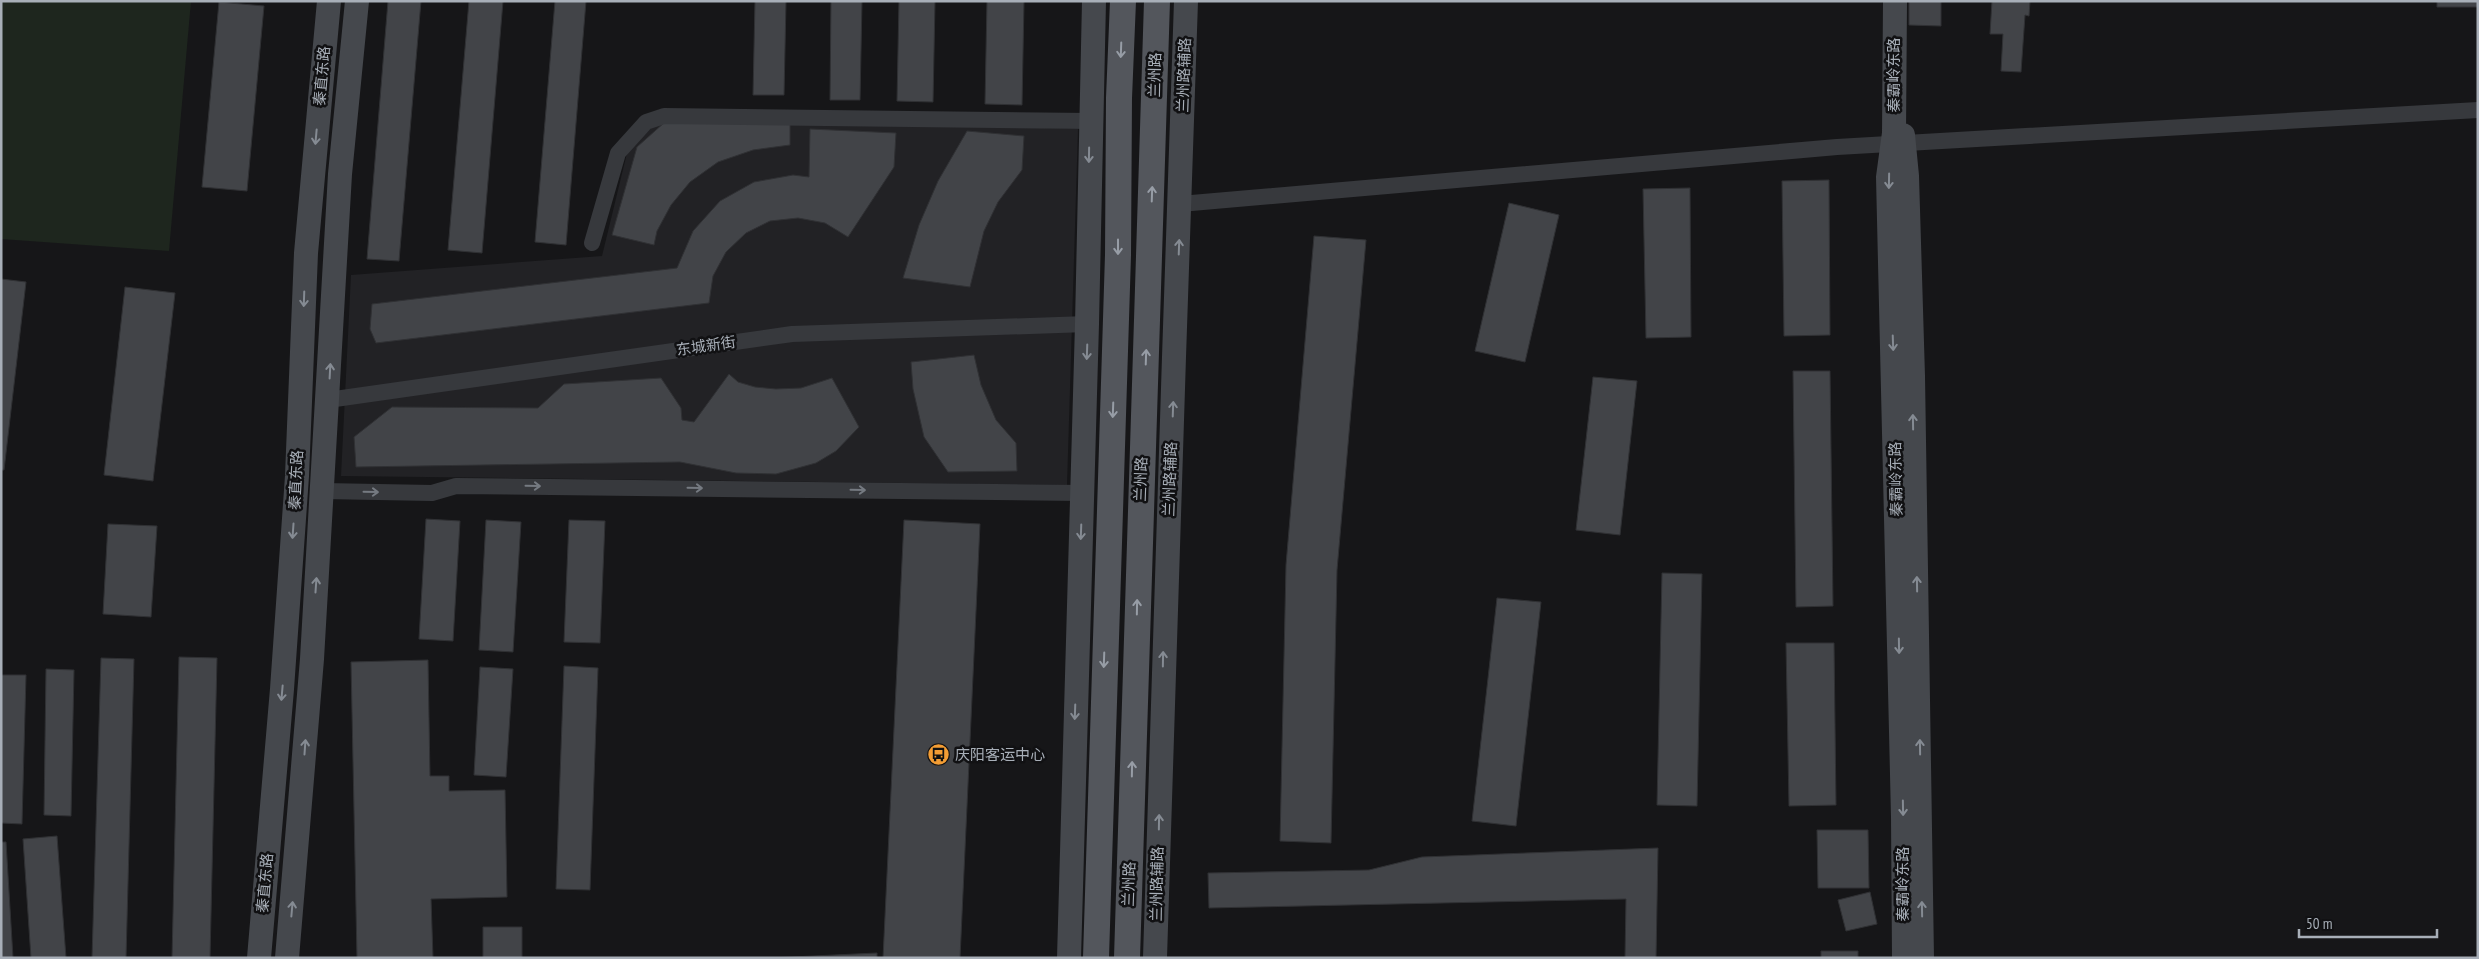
<svg xmlns="http://www.w3.org/2000/svg" width="2479" height="959" viewBox="0 0 2479 959" font-family="'PT Sans Narrow','Noto Sans SC',sans-serif">
<rect width="100%" height="100%" fill="#161618"/>
<path fill="#222225" d="M663 117 1078 129 1067 485 341 476 351 275 602 256 628 149Z"/>
<path fill="#1e261e" d="M1 1H191L169 251 1 239Z"/>
<path fill="#424448" stroke="#303134" d="M388 1H421L399 261 367 259Z
M469 1H503L482 253 448 250Z
M555 1H586L566 245 535 242Z
M755 1H786L784 95H753Z
M831 1H862L860 100H830Z
M899 1H935L933 102 897 101Z
M987 1H1024L1022 105 985 104Z
M1909 1H1941V26L1909 25Z
M1992 1H2030L2029 16 2025 15 2021 72 2001 71 2003 34H1990Z
M2437 1H2478V7H2437Z
M219 2 264 6 247 191 202 187Z
M665 122H790V145L753 150 718 162 690 182 671 205 657 231 654 245 612 235 637 147Z
M810 129 896 133 894 167 848 237 825 223 798 218 770 221 746 233 726 252 713 276 709 303 376 343 370 329 372 304 677 268 693 231 720 201 754 182 793 175 809 177Z
M967 131 1024 136 1022 170 998 202 984 231 970 287 903 278 919 225 938 181Z
M1829 180 1830 335 1784 336 1782 181Z
M1690 188 1691 337 1646 338 1643 189Z
M1509 203 1559 215 1525 362 1475 351Z
M1314 236 1366 240 1337 570 1331 843 1280 841 1286 565Z
M1 279 26 282 4 470H1Z
M125 287 175 293 153 481 104 475Z
M974 355 981 385 996 420 1016 443 1017 471 948 472 924 437 913 389 911 362Z
M1793 371H1830L1833 606 1796 607Z
M729 374 738 382 755 387 776 389 801 388 832 378 859 427 836 451 816 463 776 474 736 473 680 462 356 467 354 437 392 407 538 408 564 384 661 378 681 408 682 420 694 422Z
M1593 377 1637 381 1620 535 1576 530Z
M426 519 460 521 453 641 419 639Z
M486 520 521 522 513 652 479 650Z
M569 520 605 521 600 643 564 642Z
M904 520 980 524 960 958H883Z
M108 524 157 526 151 617 103 614Z
M1662 573 1702 574 1697 806 1657 805Z
M1497 598 1541 602 1516 826 1472 821Z
M1786 643H1834L1836 805 1789 806Z
M179 657 217 658 210 958H172Z
M101 658 134 659 126 958H92Z
M428 660 430 776H449V791L505 790 507 897 431 899 433 958H357L351 662Z
M564 666 598 668 590 890 556 889Z
M480 667 513 669 506 777 474 775Z
M46 669 74 670 71 816 44 815Z
M1 675H26L22 824 1 823Z
M1817 830H1868L1869 888H1818Z
M57 836 66 958H31L23 839Z
M1 842H6L13 958H1Z
M1658 848 1656 958H1625L1626 899 1209 908 1208 873 1369 870 1422 857Z
M1870 892 1877 924 1846 931 1838 900Z
M483 927H522V958H483Z
M1821 951H1858V958H1821Z
M877 953V958H770Z"/>
<g fill="none" stroke-linecap="round" stroke-linejoin="round">
<path stroke="#37393d" stroke-width="16" d="M1180 204 1837 147 2478 110
M592 243 618 153 646 122 664 116 1090 121
M328 400 792 334 1087 324
M323 491 432 493 456 486 1082 493"/>
<path stroke="#45484d" stroke-width="24" d="M1895 1 1894 133 1888 177 1903 817 1904 958
M1903 135 1907 176 1913 376 1922 958
M259 958 282 689 297 476 306 253 329 1
M287 958 312 659 340 174 357 1
M1069 958 1087 324 1094 1
M1155 958C1163 639 1176 320 1186 1"/>
<path stroke="#53565c" stroke-width="26" d="M1096 958 1118 255 1119 98 1123 1
M1127 958 1157 1"/>
</g>
<defs><path id="oneway-shaft" d="M-6 0H5M1.5-3L5.5 0L1.5 3" fill="none" stroke-width="1.6" stroke-linecap="round" stroke-linejoin="round" transform="scale(1.25)"/></defs>
<g stroke="#979da6">
<use href="#oneway-shaft" transform="translate(1121 50) rotate(92)"/>
<use href="#oneway-shaft" transform="translate(1152 194) rotate(-88)"/>
<use href="#oneway-shaft" transform="translate(1118 247) rotate(90)"/>
<use href="#oneway-shaft" transform="translate(1146 357) rotate(-88)"/>
<use href="#oneway-shaft" transform="translate(1113 410) rotate(92)"/>
<use href="#oneway-shaft" transform="translate(1137 607) rotate(-89)"/>
<use href="#oneway-shaft" transform="translate(1104 660) rotate(92)"/>
<use href="#oneway-shaft" transform="translate(1132 769) rotate(-89)"/>
</g>
<g stroke="#858b93">
<use href="#oneway-shaft" transform="translate(316 137) rotate(95)"/>
<use href="#oneway-shaft" transform="translate(1089 155) rotate(91)"/>
<use href="#oneway-shaft" transform="translate(1889 181) rotate(91)"/>
<use href="#oneway-shaft" transform="translate(1179 247) rotate(-88)"/>
<use href="#oneway-shaft" transform="translate(304 299) rotate(92)"/>
<use href="#oneway-shaft" transform="translate(1893 343) rotate(88)"/>
<use href="#oneway-shaft" transform="translate(1087 352) rotate(92)"/>
<use href="#oneway-shaft" transform="translate(330 371) rotate(-87)"/>
<use href="#oneway-shaft" transform="translate(1173 409) rotate(-88)"/>
<use href="#oneway-shaft" transform="translate(1913 422) rotate(-91)"/>
<use href="#oneway-shaft" transform="translate(293 531) rotate(94)"/>
<use href="#oneway-shaft" transform="translate(1081 532) rotate(92)"/>
<use href="#oneway-shaft" transform="translate(1917 584) rotate(-91)"/>
<use href="#oneway-shaft" transform="translate(316 585) rotate(-86)"/>
<use href="#oneway-shaft" transform="translate(1899 646) rotate(89)"/>
<use href="#oneway-shaft" transform="translate(1163 659) rotate(-89)"/>
<use href="#oneway-shaft" transform="translate(282 693) rotate(95)"/>
<use href="#oneway-shaft" transform="translate(1075 712) rotate(92)"/>
<use href="#oneway-shaft" transform="translate(305 747) rotate(-86)"/>
<use href="#oneway-shaft" transform="translate(1920 747) rotate(-91)"/>
<use href="#oneway-shaft" transform="translate(1903 808) rotate(89)"/>
<use href="#oneway-shaft" transform="translate(1159 822) rotate(-89)"/>
<use href="#oneway-shaft" transform="translate(292 909) rotate(-85)"/>
<use href="#oneway-shaft" transform="translate(1922 909) rotate(-91)"/>
</g>
<g stroke="#757a81">
<use href="#oneway-shaft" transform="translate(533 486) rotate(1)"/>
<use href="#oneway-shaft" transform="translate(695 488) rotate(1)"/>
<use href="#oneway-shaft" transform="translate(858 490) rotate(1)"/>
<use href="#oneway-shaft" transform="translate(371 492) rotate(1)"/>
</g>
<defs>
<symbol id="bus-disc" viewBox="-11 -11 22 22"><circle r="9.5" fill="#f39d34" stroke="#111113"/><path d="M-5-6H5V4H4V6H2V4H-2V6H-4V4H-5ZM-3.5-4V0h7V-4ZM-3.5 1.2v1.5H-2V1.2ZM2 1.2v1.5H3.5V1.2Z" fill="#111"/></symbol>
</defs>
<g fill-rule="evenodd">
<use href="#bus-disc" x="926" y="742" width="25" height="25"/>
</g>
<g text-anchor="middle" stroke-width="5" stroke-linejoin="round" paint-order="stroke">
<g font-size="15" fill="#a8afb8" stroke="#111113">
<text transform="translate(1155 75) rotate(-89)" y="5">兰州路</text>
<text transform="translate(1184 75) rotate(-88)" y="5">兰州路辅路</text>
<text transform="translate(1894 75) rotate(-90)" y="5">秦霸岭东路</text>
<text transform="translate(322 76) rotate(-85)" y="5">秦直东路</text>
<text transform="translate(706 346) rotate(-8)" y="5">东城新街</text>
<text transform="translate(1141 479) rotate(-88)" y="5">兰州路</text>
<text transform="translate(1170 479) rotate(-88)" y="5">兰州路辅路</text>
<text transform="translate(1896 479) rotate(-91)" y="5">秦霸岭东路</text>
<text transform="translate(296 480) rotate(-87)" y="5">秦直东路</text>
<text transform="translate(265 883) rotate(-85)" y="5">秦直东路</text>
<text transform="translate(1129 884) rotate(-88)" y="5">兰州路</text>
<text transform="translate(1157 884) rotate(-89)" y="5">兰州路辅路</text>
<text transform="translate(1903 884) rotate(-90)" y="5">秦霸岭东路</text>
</g>
<g font-size="15" fill="#a8afb8" stroke="#111113" text-anchor="start">
<text x="955" y="760">庆阳客运中心</text>
</g>
</g>
<rect width="2479" height="959" fill="none" stroke="#a8afb8" stroke-width="5"/>
<path d="M2299 929v8h138v-8" fill="none" stroke="#a8afb8" stroke-width="2.5"/>
<text x="2306" y="929" font-size="15" fill="#a8afb8" stroke="#111113" stroke-width="4" paint-order="stroke">50 m</text>
</svg>
